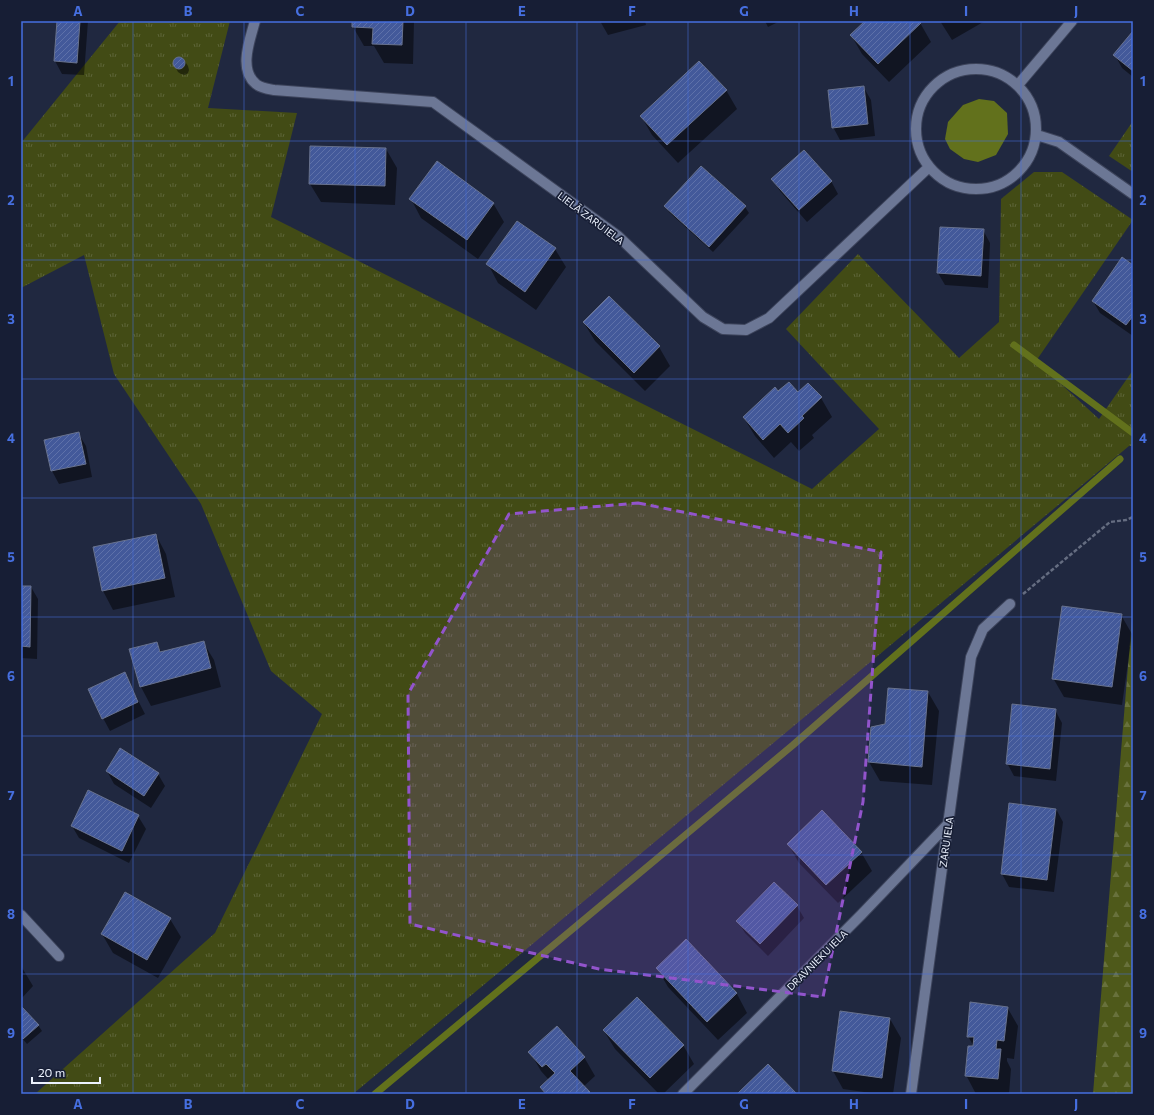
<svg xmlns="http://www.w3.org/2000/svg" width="1154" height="1115" viewBox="0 0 1154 1115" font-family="Commissioner,sans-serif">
<defs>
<pattern id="grass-tufts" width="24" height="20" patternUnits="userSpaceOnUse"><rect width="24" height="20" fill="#424b15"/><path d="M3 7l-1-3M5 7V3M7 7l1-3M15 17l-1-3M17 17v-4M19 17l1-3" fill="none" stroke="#5d6538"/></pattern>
<pattern id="forest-firs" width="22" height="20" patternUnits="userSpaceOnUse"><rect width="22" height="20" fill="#4e591a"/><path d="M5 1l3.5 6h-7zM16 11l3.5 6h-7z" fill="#68713c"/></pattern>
<pattern id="building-hatch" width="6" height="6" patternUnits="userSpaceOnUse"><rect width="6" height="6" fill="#43599a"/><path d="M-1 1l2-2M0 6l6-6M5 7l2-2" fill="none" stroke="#5e71a9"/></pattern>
</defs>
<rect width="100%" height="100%" fill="#202840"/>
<path fill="url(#grass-tufts)" d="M120 21H230L208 108 297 113 271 217 812 489 879 429 786 329 858 254 959 358 999 322 1001 199 1034 172H1062L1133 220 1036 361 1099 419 1133 370V446H1129L353 1094H35L215 933 322 714 271 671 201 504 114 374 84 255 21 288V143Z
M1133 121V172L1109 156Z"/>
<path fill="url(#forest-firs)" d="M1133 605V1094H1093Z"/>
<path fill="#62711c" d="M979 99 994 101 1007 113 1008 134 996 155 978 162 964 159 950 149 945 139 948 122 963 105Z"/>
<path fill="#0007" d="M58 21H88L84 75 62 74 55 61Z
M353 21H414L413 64 384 63 374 46H364L353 27Z
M600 21H645L646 25 608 35Z
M765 21H780L768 27Z
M866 21H919L931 42 889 82 862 54 851 35Z
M940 21H985L952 40Z
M1133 33V77L1122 68 1115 55Z
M178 57H182L188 66 189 70 188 73 185 75 181 74 178 72 175 66 174 62 175 59Z
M864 88 871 100 875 136 840 140 833 127Z
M726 90 737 109 678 163 652 135 641 116Z
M386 149 397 168 395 205 321 202 310 184Z
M773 179 831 181 838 194 807 222 780 191Z
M411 199 493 203 504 222 478 259 421 218Z
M666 206 745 207 749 213 713 252 669 212Z
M983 230 990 243 988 288 945 285 938 273Z
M555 249 566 267 536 310 498 283 488 264Z
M1133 266V336L1100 313 1093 301Z
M609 298 659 347 670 366 645 391 595 341 584 323Z
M778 393H798L821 398 832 417 812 435 814 438 799 451 791 442 774 458 755 436 744 418Z
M78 433 86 446 92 477 59 484 52 471 46 440Z
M156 535 166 554 175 597 113 610 103 591Z
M21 587H31L38 599 37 659 21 658Z
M1121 615 1132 634 1122 705 1064 697 1053 678Z
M203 642 214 660 221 687 151 706 141 687 131 650 156 643 162 653Z
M124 673 145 714 110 731 103 718Z
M928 692 939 711 932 785 880 781 869 762 886 725Z
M1055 710 1062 723 1056 781 1014 776 1007 763Z
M107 771 158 774 165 786 151 808 114 784Z
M1056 809 1063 822 1054 892 1009 887 1002 874Z
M138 816 146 829 129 863 79 838 72 826Z
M788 844 861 852 872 871 838 903 799 863Z
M774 883 797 906 804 918 768 956 745 933 738 921Z
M170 919 181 937 158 978 113 953 102 934Z
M686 940 737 994 747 1013 718 1040 668 987 657 968Z
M21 966 33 986 21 999Z
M1007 1007 1018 1026 1014 1059 1007 1058V1061L1011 1069 1009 1094H976L966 1075 974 1047 968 1036Z
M21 1008 38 1025 42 1031 27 1044 21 1037Z
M890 1019 901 1038 893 1094H878L843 1089 833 1071Z
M604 1031 683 1045 694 1064 663 1094H659L615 1049Z
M530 1052 584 1057 595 1076 583 1087 590 1094H545L541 1088 549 1080 541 1071Z"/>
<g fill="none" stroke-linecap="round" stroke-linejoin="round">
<path stroke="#62711c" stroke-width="7" d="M1014 345 1133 433
M375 1094 793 745 1120 459"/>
</g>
<path fill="url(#building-hatch)" stroke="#68728e" d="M57 21H80L77 63 54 61Z
M352 21H403L402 45 372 44 373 28 352 27Z
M865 21H920L921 23 878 64 850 35Z
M1133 31V71L1113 55Z
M173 63a6 6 0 1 1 12 0a6 6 0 1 1-12 0Z
M699 61 727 90 667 145 640 116Z
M864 86 868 124 832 128 828 90Z
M310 146 386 148 385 186 309 184Z
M804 150 832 181 799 210 771 179Z
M437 161 494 203 467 240 409 199Z
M701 166 746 206 709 247 664 206Z
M517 221 556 248 525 292 486 264Z
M940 227 984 229 981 276 937 273Z
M1122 257 1133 265V316L1126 325 1092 301Z
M609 296 660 346 634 373 583 322Z
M789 382 798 392 808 383 822 397 802 416 804 418 788 433 780 424 763 440 743 417 775 387 778 391Z
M79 432 86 464 51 471 44 440Z
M156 534 165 578 102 591 93 547Z
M21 586H31L30 647 21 646Z
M1062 606 1122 614 1112 687 1052 679Z
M204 641 211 668 140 687 129 649 157 642 160 652Z
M125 672 138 702 102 719 88 689Z
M888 688 928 691 922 767 868 762 871 727 885 724Z
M1012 704 1056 709 1050 769 1006 764Z
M120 748 159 773 144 796 106 771Z
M88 790 139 815 122 851 71 826Z
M1009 803 1056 809 1047 880 1001 874Z
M822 810 862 852 826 885 787 844Z
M774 882 798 905 760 944 736 921Z
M125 892 171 918 147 960 101 934Z
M686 939 737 993 707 1022 656 968Z
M637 997 684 1045 650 1078 603 1030Z
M970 1002 1008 1007 1004 1041 997 1040 996 1049H1001L998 1079 965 1076 968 1046H973L974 1037H967Z
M21 1006 39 1025 23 1039 21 1036Z
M840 1011 890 1018 882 1078 832 1071Z
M557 1026 585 1057 570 1071 590 1092 588 1094H546L540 1087 555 1073 546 1064 542 1067 528 1052Z
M768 1064 797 1094H737Z"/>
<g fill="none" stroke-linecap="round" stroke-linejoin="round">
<defs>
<path id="minor" d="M255 21C250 40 238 69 256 84 261 88 269 89 274 90L433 102 618 236 703 317 723 329 746 330 769 318 929 167
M916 129a60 60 0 1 1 120 0a60 60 0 1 1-120 0Z
M1018 85 1072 21
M1037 135 1059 142 1133 194
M21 915 59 956
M683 1094 861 915 949 823
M911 1094 971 657 983 629 1010 604"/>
</defs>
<use href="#minor" stroke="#3d445b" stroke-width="12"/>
<path stroke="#656d81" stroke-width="2.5" stroke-dasharray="4 2" stroke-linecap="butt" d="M1023 594 1110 522 1126 520 1133 517"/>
<use href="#minor" stroke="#6c7795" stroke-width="10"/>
</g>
<path fill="#9254cc" fill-opacity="0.2" stroke="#9254cc" stroke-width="3" stroke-dasharray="8 5" stroke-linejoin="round" d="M638 503 881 552 863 802 823 997 599 969 410 924 408 694 509 514Z"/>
<path fill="none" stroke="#466fe0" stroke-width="1" stroke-opacity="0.55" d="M133 21V1094M244 21V1094M355 21V1094M466 21V1094M577 21V1094M688 21V1094M799 21V1094M910 21V1094M1021 21V1094M21 141H1133M21 260H1133M21 379H1133M21 498H1133M21 617H1133M21 736H1133M21 855H1133M21 974H1133"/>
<g text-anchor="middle" stroke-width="3.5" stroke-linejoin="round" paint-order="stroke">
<g font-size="10" fill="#ecf2fe" stroke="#171e35">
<text transform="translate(591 218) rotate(37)" y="4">LIELĀ ZARU IELA</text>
<text transform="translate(946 842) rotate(-82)" y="4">ZARU IELA</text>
<text transform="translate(817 960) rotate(-45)" y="4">DRAVNIEKU IELA</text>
</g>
</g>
<rect width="1154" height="1115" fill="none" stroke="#171e35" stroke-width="44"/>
<path d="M32 1077v6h68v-6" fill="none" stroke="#ecf2fe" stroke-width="2"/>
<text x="38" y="1077" font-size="12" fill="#ecf2fe" stroke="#171e35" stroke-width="3" paint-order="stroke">20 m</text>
<rect x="22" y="22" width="1110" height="1071" fill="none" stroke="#466fe0" stroke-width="1.5"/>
<g font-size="13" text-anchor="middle" font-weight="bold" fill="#466fe0">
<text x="78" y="16">A</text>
<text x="188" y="16">B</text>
<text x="300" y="16">C</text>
<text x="410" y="16">D</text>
<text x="522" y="16">E</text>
<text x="632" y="16">F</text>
<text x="744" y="16">G</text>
<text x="854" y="16">H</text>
<text x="966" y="16">I</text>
<text x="1076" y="16">J</text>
<text x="11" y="86">1</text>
<text x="1143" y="86">1</text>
<text x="11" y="205">2</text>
<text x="1143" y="205">2</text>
<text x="11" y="324">3</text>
<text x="1143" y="324">3</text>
<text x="11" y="443">4</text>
<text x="1143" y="443">4</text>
<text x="11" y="562">5</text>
<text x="1143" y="562">5</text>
<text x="11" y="681">6</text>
<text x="1143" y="681">6</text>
<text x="11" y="800">7</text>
<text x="1143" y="800">7</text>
<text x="11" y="919">8</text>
<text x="1143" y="919">8</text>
<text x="11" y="1038">9</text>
<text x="1143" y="1038">9</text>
<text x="78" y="1109">A</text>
<text x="188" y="1109">B</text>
<text x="300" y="1109">C</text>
<text x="410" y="1109">D</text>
<text x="522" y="1109">E</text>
<text x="632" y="1109">F</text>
<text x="744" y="1109">G</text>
<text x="854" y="1109">H</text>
<text x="966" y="1109">I</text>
<text x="1076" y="1109">J</text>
</g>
</svg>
